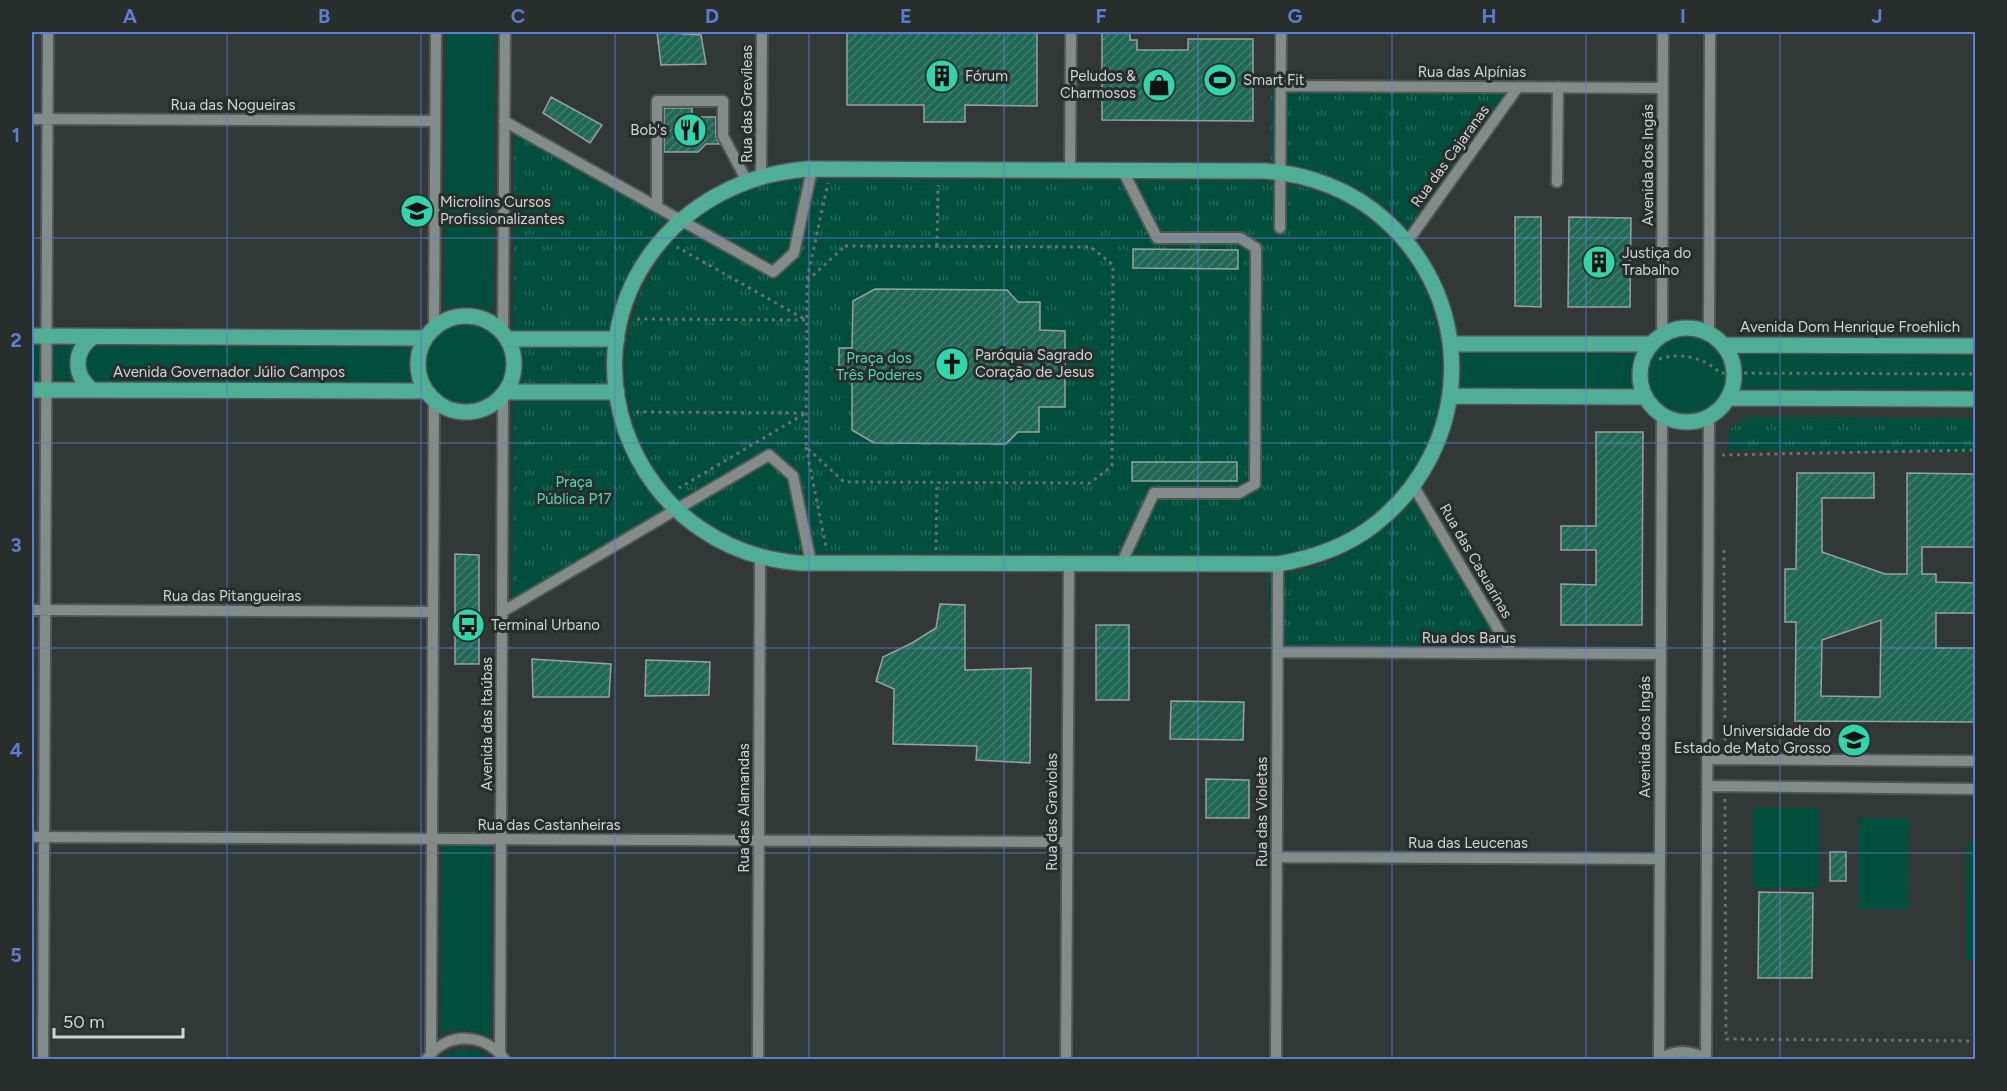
<svg xmlns="http://www.w3.org/2000/svg" width="2007" height="1091" viewBox="0 0 2007 1091" font-family="Figtree,sans-serif">
<defs>
<pattern id="park-tufts" width="24" height="20" patternUnits="userSpaceOnUse" patternTransform="scale(1.5)"><rect width="24" height="20" fill="#004f3c"/><path d="M3 7l-1-3M5 7V3M7 7l1-3M15 17l-1-3M17 17v-4M19 17l1-3" fill="none" stroke="#246757"/></pattern>
<pattern id="building-hatch" width="6" height="6" patternUnits="userSpaceOnUse" patternTransform="scale(1.5)"><rect width="6" height="6" fill="#216954"/><path d="M-1 1l2-2M0 6l6-6M5 7l2-2" fill="none" stroke="#407e6c"/></pattern>
</defs>
<rect width="100%" height="100%" fill="#313835"/>
<path fill="#004f3c" d="M446 32H495L493 312C477 304 461 304 444 309Z
M427 364a39 39 0 1 1 78 0a39 39 0 1 1-78 0Z
M1649 375a38 38 0 1 1 76 0a38 38 0 1 1-76 0Z
M32 346 410 348 407 366 411 382 32 380Z
M1461 353 1634 354 1630 371 1631 388 1461 387Z
M1740 354 1975 356V389L1742 388 1744 370Z
M1753 807 1819 808V888H1753Z
M1859 818H1909L1908 909H1859Z
M1967 842H1975V960H1966Z
M442 845 491 846V1037C474 1029 459 1028 441 1033Z
M459 1049 479 1051 492 1059H439L450 1052Z"/>
<path fill="url(#park-tufts)" d="M1271 91 1507 93 1408 229C1374 190 1323 166 1271 162Z
M514 134 667 219C586 310 583 417 663 510L512 599 513 402C527 370 528 360 513 329Z
M815 179 1264 181C1465 194 1510 466 1324 542 1309 549 1293 552 1276 555L804 553C769 552 735 540 706 521 673 499 648 466 635 428 603 336 651 228 743 192 766 183 790 180 815 179Z
M1748 417 1975 418V452L1728 450 1730 429Z
M1415 499 1501 647 1270 646 1268 574C1326 573 1377 541 1415 499Z"/>
<path fill="url(#building-hatch)" stroke="#99a19e" stroke-width="1.5" fill-rule="evenodd" d="M657 32 701 35 706 64 661 65Z
M847 32H1037V106L965 105V122H924V105H847Z
M1102 32H1130V40H1137V50H1188V39H1253V121L1102 120Z
M551 97 602 125 590 143 543 113Z
M664 108H692V117H716V137L719 144H706L698 152H664Z
M1515 217H1541V307L1515 306Z
M1569 217 1631 218 1630 307H1568Z
M1133 249 1238 250V269L1133 268Z
M875 289 1007 290 1018 302H1040V330L1065 331V407H1039V432H1018L1006 444 874 443 852 430V380H839V348H852L853 301Z
M1596 432H1643L1642 625H1561V584L1596 585V550H1561V526H1596Z
M1132 462H1237V481H1132Z
M1797 473H1874V498H1822V552L1885 574H1907V473L1976 474V547H1922V574H1936V582L1976 583V613H1936V648H1976V722L1795 721 1796 622H1785V569H1796ZM1881 620 1880 697 1821 696 1822 640Z
M455 554 479 555V664H455Z
M940 604 965 605V670L1031 668 1030 763 976 760 977 746 893 744 894 689 876 681 883 657 912 643 936 628Z
M1096 625H1129V700H1096Z
M532 659 611 664 609 697H533Z
M646 660 710 662 709 695 645 696Z
M1171 701 1244 702 1243 740 1170 739Z
M1206 779 1249 780V818H1206Z
M1830 852H1846V881H1830Z
M1759 892 1813 893 1812 978H1758Z"/>
<g fill="none" stroke-linecap="round" stroke-linejoin="round">
<defs>
<path id="minor" d="M1280 86 1663 88
M32 119 435 121
M504 121 773 272 794 253 812 169
M1070 170 1071 32
M761 176 762 32
M1557 182 1558 87
M657 207V101H723V136L747 181
M1280 228 1281 32
M1407 242 1518 87
M434 327 436 32
M503 332 505 32
M1709 333 1710 32
M1662 335 1663 32
M1413 485 1512 653
M1121 564 1154 493H1239L1255 484 1256 248 1240 238H1157L1123 171
M32 610 433 612
M502 612 769 455 793 476 811 563
M1278 652 1661 654
M1707 759 1976 761
M1707 786 1976 789
M32 837 1067 842
M1277 857 1660 859
M500 1052 503 395
M431 1053 434 400
M43 1060 48 32
M426 1060C446 1031 485 1032 505 1060
M758 1060 760 557
M1066 1060 1069 564
M1276 1060 1278 564
M1659 1060C1674 1049 1691 1050 1706 1059L1709 416
M1659 1060 1662 415"/>
<path id="major" d="M808 169 1265 171C1309 174 1352 190 1385 220 1478 303 1473 448 1374 525 1346 547 1313 558 1278 564L799 563C763 560 730 549 701 529 665 505 639 469 625 429 582 299 676 178 808 169Z
M418 364a48 48 0 1 1 96 0a48 48 0 1 1-96 0Z
M1640 375a47 47 0 1 1 94 0a47 47 0 1 1-94 0Z
M32 336 425 338
M508 339H617
M1451 344H1651
M1724 345 1976 346
M32 390 426 391
M92 390C73 375 73 351 93 337
M506 392H617
M1450 396 1645 397
M1728 398 1976 399"/>
</defs>
<use href="#minor" stroke="#505654" stroke-width="14"/>
<use href="#major" stroke="#505654" stroke-width="18"/>
<path stroke="#69706d" stroke-width="3" stroke-dasharray="3 4.5" stroke-linecap="butt" d="M845 246 1091 247 1113 265 1112 466 1090 483 844 482 806 447 807 281Z
M937 246 938 185
M807 279 828 183
M637 319 806 320 677 247
M1659 359C1680 352 1704 357 1720 373L1976 374
M636 412 806 413 679 488
M806 447 826 547
M1722 455 1976 450
M936 550 937 482
M1724 550 1725 747
M1725 799 1726 1039 1976 1041"/>
<use href="#minor" stroke="#848c89" stroke-width="10"/>
<use href="#major" stroke="#4fae95" stroke-width="15"/>
</g>
<path fill="none" stroke="#5c7dd6" stroke-width="1.5" stroke-opacity="0.55" d="M227 32V1060M421 32V1060M615 32V1060M809 32V1060M1004 32V1060M1198 32V1060M1392 32V1060M1586 32V1060M1780 32V1060M32 238H1976M32 443H1976M32 648H1976M32 853H1976"/>
<defs>
<symbol id="building-disc" viewBox="-11 -11 22 22"><circle r="9.5" fill="#32d4a9" stroke="#272e2b"/><path d="M-4-6H4V6H1V3H-1V6H-4ZM-2.5-4.3h1.7v1.8h-1.7ZM.8-4.3h1.7v1.8H.8ZM-2.5-1h1.7V.8h-1.7ZM.8-1h1.7V.8H.8Z" fill="#111"/></symbol>
<symbol id="stadium-disc" viewBox="-11 -11 22 22"><circle r="9.5" fill="#32d4a9" stroke="#272e2b"/><path d="M0-5a6.5 5 0 1 0 0 10a6.5 5 0 1 0 0-10ZM-3.5-1.8h7v3.6h-7Z" fill="#111"/></symbol>
<symbol id="shop-disc" viewBox="-11 -11 22 22"><circle r="9.5" fill="#32d4a9" stroke="#272e2b"/><path d="M-5-2.5h2.3a2.7 3.5 0 0 1 5.4 0H5L5.5 6h-11ZM-1.5-2.5h3a1.5 2.3 0 0 0-3 0Z" fill="#111"/></symbol>
<symbol id="restaurant-disc" viewBox="-11 -11 22 22"><circle r="9.5" fill="#32d4a9" stroke="#272e2b"/><path d="M-5-6h1v4h1v-4h1v4h1v-4h1v5L-1.5 .5V6h-2V.5L-5-1ZM5-6V6H3V1.5H1.5Q1.5-4 5-6Z" fill="#111"/></symbol>
<symbol id="school-disc" viewBox="-11 -11 22 22"><circle r="9.5" fill="#32d4a9" stroke="#272e2b"/><path d="M0-5L7-2L0 1L-7-2ZM-4 1L0 2.5L4 1V4Q0 6-4 4Z" fill="#111"/></symbol>
<symbol id="church-disc" viewBox="-11 -11 22 22"><circle r="9.5" fill="#32d4a9" stroke="#272e2b"/><path d="M-1.2-6h2.4v3.5h3.3v2.4h-3.3V6h-2.4V-.1h-3.3v-2.4h3.3Z" fill="#111"/></symbol>
<symbol id="bus-disc" viewBox="-11 -11 22 22"><circle r="9.5" fill="#32d4a9" stroke="#272e2b"/><path d="M-5-6H5V4H4V6H2V4H-2V6H-4V4H-5ZM-3.5-4V0h7V-4ZM-3.5 1.2v1.5H-2V1.2ZM2 1.2v1.5H3.5V1.2Z" fill="#111"/></symbol>
<symbol id="university-disc" viewBox="-11 -11 22 22"><circle r="9.5" fill="#32d4a9" stroke="#272e2b"/><path d="M0-5L7-2L0 1L-7-2ZM-4 1L0 2.5L4 1V4Q0 6-4 4Z" fill="#111"/></symbol>
</defs>
<g fill-rule="evenodd">
<use href="#building-disc" x="923" y="57" width="38" height="38"/>
<use href="#stadium-disc" x="1201" y="61" width="38" height="38"/>
<use href="#shop-disc" x="1140" y="66" width="38" height="38"/>
<use href="#restaurant-disc" x="671" y="111" width="38" height="38"/>
<use href="#school-disc" x="398" y="192" width="38" height="38"/>
<use href="#building-disc" x="1580" y="243" width="38" height="38"/>
<use href="#church-disc" x="933" y="345" width="38" height="38"/>
<use href="#bus-disc" x="449" y="606" width="38" height="38"/>
<use href="#university-disc" x="1835" y="721" width="38" height="38"/>
</g>
<g text-anchor="middle" stroke-width="6" stroke-linejoin="round" paint-order="stroke">
<g font-size="15" fill="#d0d5d3" stroke="#272e2b">
<text x="1472" y="77">Rua das Alpínias</text>
<text transform="translate(747 104) rotate(-90)" y="5">Rua das Grevíleas</text>
<text x="233" y="110">Rua das Nogueiras</text>
<text transform="translate(1450 156) rotate(-54)" y="5">Rua das Cajaranas</text>
<text transform="translate(1648 165) rotate(-90)" y="5">Avenida dos Ingás</text>
<text x="1850" y="332">Avenida Dom Henrique Froehlich</text>
<text x="229" y="377">Avenida Governador Júlio Campos</text>
<text transform="translate(1476 561) rotate(60)" y="5">Rua das Casuarinas</text>
<text x="232" y="601">Rua das Pitangueiras</text>
<text x="1469" y="643">Rua dos Barus</text>
<text transform="translate(487 724) rotate(-90)" y="5">Avenida das Itaúbas</text>
<text transform="translate(1645 737) rotate(-90)" y="5">Avenida dos Ingás</text>
<text transform="translate(744 808) rotate(-90)" y="5">Rua das Alamandas</text>
<text transform="translate(1052 812) rotate(-90)" y="5">Rua das Graviolas</text>
<text transform="translate(1262 812) rotate(-90)" y="5">Rua das Violetas</text>
<text x="549" y="830">Rua das Castanheiras</text>
<text x="1468" y="848">Rua das Leucenas</text>
</g>
<g font-size="15" fill="#d0d5d3" stroke="#272e2b" text-anchor="start">
<text x="965" y="81">Fórum</text>
<text x="1136" y="81" text-anchor="end">Peludos &amp;<tspan x="1136" dy="17">Charmosos</tspan></text>
<text x="1243" y="85">Smart Fit</text>
<text x="667" y="135" text-anchor="end">Bob's</text>
<text x="440" y="207">Microlins Cursos<tspan x="440" dy="17">Profissionalizantes</tspan></text>
<text x="1622" y="258">Justiça do<tspan x="1622" dy="17">Trabalho</tspan></text>
<text x="975" y="360">Paróquia Sagrado<tspan x="975" dy="17">Coração de Jesus</tspan></text>
<text x="491" y="630">Terminal Urbano</text>
<text x="1831" y="736" text-anchor="end">Universidade do<tspan x="1831" dy="17">Estado de Mato Grosso</tspan></text>
</g>
<g font-size="15" fill="#57d9b2" stroke="#272e2b">
<text x="879" y="363">Praça dos<tspan x="879" dy="17">Três Poderes</tspan></text>
<text x="574" y="487">Praça<tspan x="574" dy="17">Pública P17</tspan></text>
</g>
</g>
<rect width="2007" height="1091" fill="none" stroke="#272e2b" stroke-width="66"/>
<path d="M54 1028v9h129v-9" fill="none" stroke="#d0d5d3" stroke-width="3"/>
<text x="63" y="1028" font-size="18" fill="#d0d5d3" stroke="#272e2b" stroke-width="4.5" paint-order="stroke">50 m</text>
<rect x="33" y="33" width="1941" height="1025" fill="none" stroke="#5c7dd6" stroke-width="2"/>
<g font-size="20" text-anchor="middle" font-weight="bold" fill="#5c7dd6">
<text x="130" y="23">A</text>
<text x="324" y="23">B</text>
<text x="518" y="23">C</text>
<text x="712" y="23">D</text>
<text x="906" y="23">E</text>
<text x="1101" y="23">F</text>
<text x="1295" y="23">G</text>
<text x="1489" y="23">H</text>
<text x="1683" y="23">I</text>
<text x="1877" y="23">J</text>
<text x="16" y="142">1</text>
<text x="16" y="347">2</text>
<text x="16" y="552">3</text>
<text x="16" y="757">4</text>
<text x="16" y="962">5</text>
</g>
</svg>
